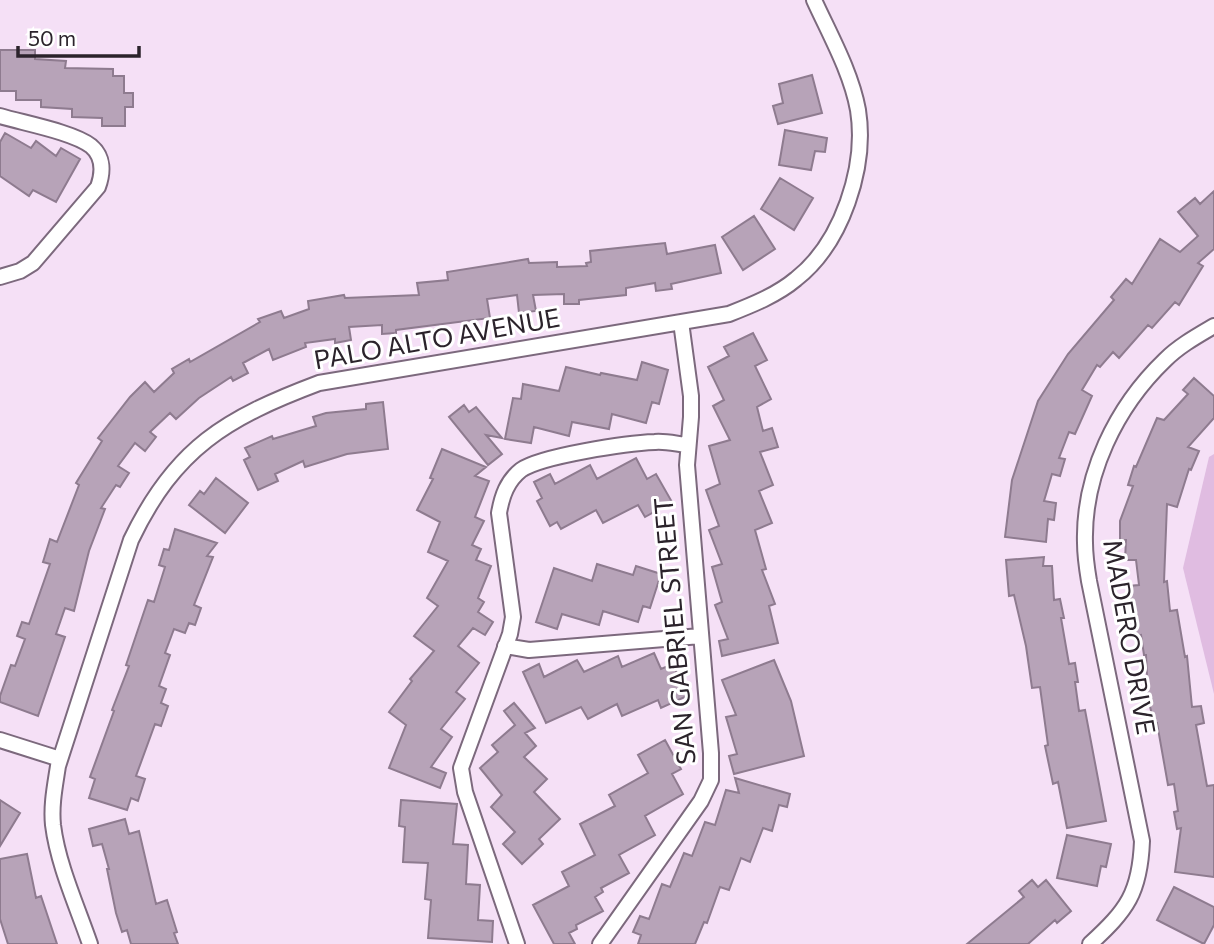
<svg xmlns="http://www.w3.org/2000/svg" width="1214" height="944" viewBox="0 0 1214 944" font-family="Commissioner,sans-serif">
<rect width="100%" height="100%" fill="#f5e0f6"/>
<path fill="#e0bce1" d="M1214 454V694L1183 568 1209 457Z"/>
<path fill="#b7a3b8" stroke="#8e7b8f" stroke-width="2" d="M0 50H35V59L66 61 65 68 113 69V76H124V93H133V107H125V126H102V118L72 117V109L41 107V100H16V91H0Z
M812 75 822 113 778 124 773 106 783 103 779 84Z
M785 130 827 138 825 152 815 151 811 170 779 165Z
M5 133 31 148 36 141 56 156 61 148 80 159 56 202 33 190 29 196 0 176V142Z
M780 178 813 198 794 230 761 209Z
M1214 191V249L1198 263 1203 266 1179 305 1175 302 1152 328 1148 325 1119 358 1113 352 1100 367 1097 365 1082 390 1092 396 1075 434 1069 432 1059 458 1065 459 1060 476 1052 474 1044 501 1056 503 1054 520 1048 519 1046 542 1005 537 1012 480 1038 401 1068 354 1114 300 1111 297 1126 279 1132 284 1160 239 1180 252 1198 236 1178 212 1195 198 1200 204Z
M754 216 775 249 743 270 722 237Z
M665 243 667 254 715 245 721 273 671 284 672 289 656 291 655 283 626 288V295L579 300V304H564V294L533 295 536 311 519 313 517 295 487 299 490 318 396 330V333L382 334V325L349 327 351 340 335 343V339L305 343 306 347 273 360 269 349 243 363 248 373 233 381 231 377 199 398 176 419 170 413 150 432 156 437 145 451 135 443 118 466 129 473 120 487 116 485 101 508 105 509 89 551 74 611 65 608 56 634 65 637 38 716 0 702V696L11 665 15 666 25 639 17 636 22 622 29 624 50 564 43 562 50 539 57 542 79 485 76 483 102 441 98 438 130 397 145 382 154 392 174 373 172 369 189 359 190 362 260 322 258 319 281 311 284 318 309 309 308 301 344 295 345 298 419 295 417 283 448 280 447 272 528 259 529 263 557 262V267L587 266 586 263 591 262 590 251Z
M753 333 767 360 755 366 771 399 757 407 763 431 772 428 778 447 760 452 773 485 759 491 772 523 755 530 766 569 762 570 775 604 769 606 778 643 722 656 719 641 728 639 715 605 722 602 712 567 722 564 709 530 719 526 706 490 720 484 709 446 730 440 713 406 724 400 708 367 729 356 724 347Z
M642 362 668 370 659 404 652 402 646 423 612 414 609 429 572 422 569 436 534 427 531 443 505 439 513 398 521 399 523 384 559 391 566 367 600 375 601 373 637 380Z
M1194 378 1214 396V418L1188 447 1199 451 1191 470 1189 469 1177 507 1167 504 1164 582 1167 581 1170 611 1177 610 1185 657 1187 656 1192 707 1201 706 1204 723 1196 725 1207 786 1214 785V877L1175 872 1181 828 1177 829 1174 812 1178 811 1174 784 1168 785 1157 723H1154L1148 698 1146 655H1144L1141 635 1135 636 1128 586 1139 585 1136 560H1125L1126 540H1120V521L1133 486 1128 485 1134 466 1136 467 1157 418 1164 420 1188 394 1183 390Z
M383 402 388 449 347 454 305 467 303 461 275 474 278 481 258 490 244 460 250 457 245 448 272 436 273 439 316 426 313 417 326 413 366 409V404Z
M464 405 469 412 476 407 502 438 486 435 502 454 488 465 449 417Z
M442 449 486 467 475 476 489 481 475 517 484 521 472 545 481 549 476 560 491 566 478 598 484 602 478 612 493 622 485 635 473 628 458 646 479 663 456 692 465 699 441 729 452 737 431 767 446 773 440 788 389 768 406 725 389 712 412 681 410 679 434 651 414 636 438 606 427 598 448 561 428 552 440 522 417 510 433 479 430 478Z
M636 458 647 479 656 474 672 502 645 517 638 505 603 523 596 510 561 529 557 522 550 526 537 501 542 498 534 482 550 474 555 484 590 465 597 479Z
M216 478 248 503 225 533 189 505 200 491 204 494Z
M175 529 217 543 207 556 213 557 194 605 201 608 195 625 189 623 185 633 174 629 165 653 170 655 159 686 166 689 161 703 168 706 161 726 155 724 136 776 145 779 138 801 131 798 127 810 89 798 95 779 90 777 114 711 112 710 129 666 126 665 148 600 154 602 165 567 159 565 164 549 169 550Z
M1044 557 1043 566H1052L1054 600 1060 599 1064 618H1061L1069 664 1075 663 1078 682H1075L1079 711 1085 710 1106 821 1067 828 1058 782 1053 784 1045 746 1048 745 1040 687 1032 688 1026 646 1014 595 1009 596 1006 560Z
M597 564 633 575 636 566 661 574 650 608 643 606 638 622 603 611 599 625 562 614 557 629 536 622 554 568 592 581Z
M654 653 661 669 673 664 687 696 661 708 658 700 622 716 617 704 588 719 581 707 546 723 523 672 539 664 544 677 577 660 584 672 618 656 622 667Z
M774 660 791 701 804 756 734 774 729 756 737 754 726 717 736 715 722 680Z
M514 703 535 728 525 733 536 746 524 757 547 779 534 792 560 819 539 839 543 844 522 864 503 844 515 832 491 807 502 795 480 768 498 752 492 745 515 725 504 711Z
M665 740 681 769 672 774 683 794 645 816 655 835 619 855 629 873 601 888 603 892 595 897 603 911 576 925 577 929 569 933 575 944H554L533 905 569 886 562 872 595 855 580 824 615 806 609 795 648 773 638 755Z
M735 778 790 794 787 807 779 805 772 831 763 828 750 862 741 858 729 890 720 887 707 923 704 922 695 944H638L641 935 633 932 640 916 649 919 662 884 670 887 684 853 692 856 705 822 715 825 726 790 739 793Z
M0 800 20 813 0 846Z
M401 800 457 804 453 844 468 845 466 884 480 885 478 920 493 921 492 942 428 938 431 900 425 899 428 863 403 862 405 827 399 826Z
M125 819 129 834 139 831 156 904 167 900 177 932 174 933 178 944H131L127 930 122 932 116 913 107 869H109L102 844 93 846 89 829Z
M1067 835 1111 844 1106 867 1101 866 1097 886 1057 878Z
M27 854 36 898 41 896 57 944H8L0 919V859Z
M1032 880 1038 887 1046 880 1071 911 1057 923 1055 920 1028 944H967L1024 897 1019 891Z
M1174 887 1214 907V925L1204 944 1157 920Z"/>
<g fill="none" stroke-linecap="round" stroke-linejoin="round">
<defs>
<path id="street" d="M0 116C23 123 73 132 91 146 104 157 103 173 98 187L33 263 20 271 0 277
M505 646 529 650 701 636
M0 740 60 759
M90 944C77 906 58 865 53 825 51 805 55 786 58 766L131 540C175 448 226 418 319 383L729 314C752 305 777 295 796 279 842 243 867 167 858 110 851 72 830 35 814 0
M517 944 465 792 461 768 510 634 513 617 499 513C502 496 507 481 521 470 541 456 627 443 655 442 665 441 677 444 687 445
M600 944 701 801 711 780V753L687 465 691 417V396L681 322
M1090 944C1127 910 1140 893 1142 841L1089 581C1087 569 1085 556 1085 543 1083 475 1116 407 1165 360 1179 346 1197 336 1214 326"/>
</defs>
<use href="#street" stroke="#7c697d" stroke-width="18"/>
<use href="#street" stroke="#fff" stroke-width="14"/>
</g>
<g text-anchor="middle" stroke-width="6" stroke-linejoin="round" paint-order="stroke">
<g font-size="26" fill="#2b232b" stroke="#fff">
<text transform="translate(437 339) rotate(-10)" y="9">PALO ALTO AVENUE</text>
<text transform="translate(675 631) rotate(-95)" y="9">SAN GABRIEL STREET</text>
<text transform="translate(1129 637) rotate(80)" y="9">MADERO DRIVE</text>
</g>
</g>
<path d="M18 46v10h121v-10" fill="none" stroke="#2b232b" stroke-width="3.5"/>
<text x="28" y="46" font-size="21" fill="#2b232b" stroke="#ffffff" stroke-width="5" paint-order="stroke">50 m</text>
</svg>
